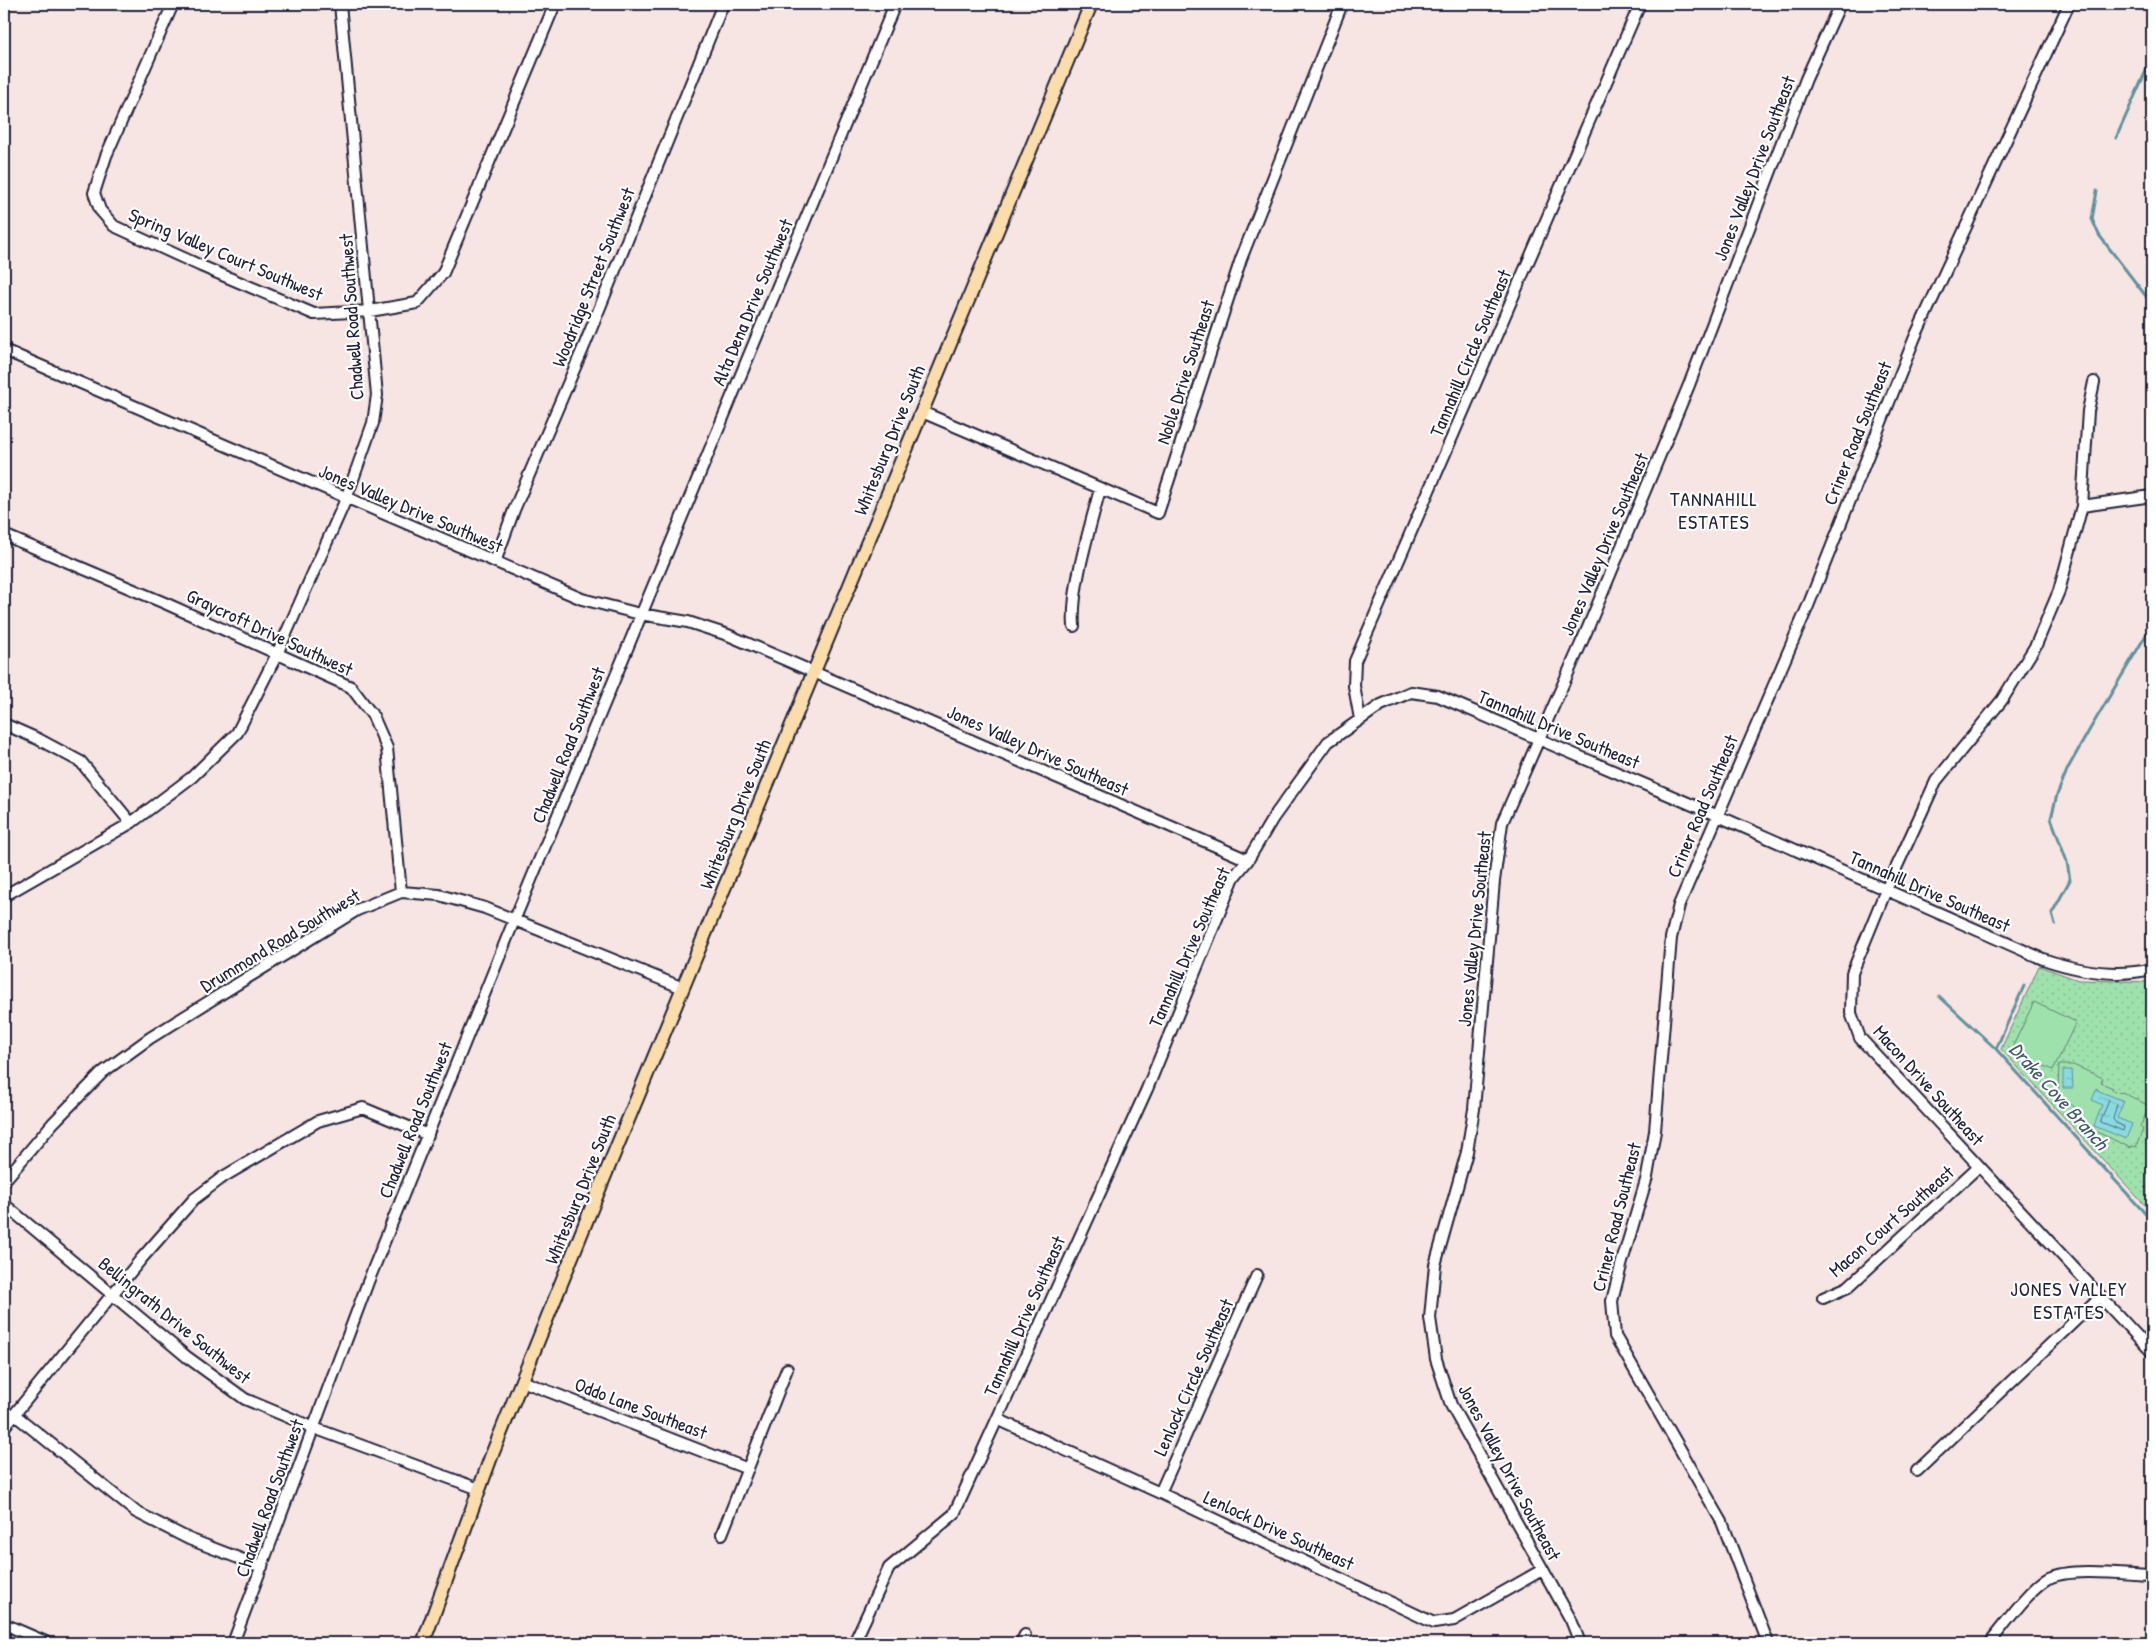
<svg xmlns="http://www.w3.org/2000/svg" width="2156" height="1647" viewBox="0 0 2156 1647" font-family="'Patrick Hand',sans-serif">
<defs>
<pattern id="green-dots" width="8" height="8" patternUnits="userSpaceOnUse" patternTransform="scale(1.25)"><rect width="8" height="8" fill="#9fe1ac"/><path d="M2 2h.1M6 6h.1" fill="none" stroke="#89c195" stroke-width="1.8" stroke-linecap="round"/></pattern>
<pattern id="water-ripples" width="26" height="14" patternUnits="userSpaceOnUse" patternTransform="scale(1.25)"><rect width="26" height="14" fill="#8adbe0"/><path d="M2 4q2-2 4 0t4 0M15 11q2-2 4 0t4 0" fill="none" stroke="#77bcc1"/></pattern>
</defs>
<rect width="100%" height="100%" fill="#f6e5e2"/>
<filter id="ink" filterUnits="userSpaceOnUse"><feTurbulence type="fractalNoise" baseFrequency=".02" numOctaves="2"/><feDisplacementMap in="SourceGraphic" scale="10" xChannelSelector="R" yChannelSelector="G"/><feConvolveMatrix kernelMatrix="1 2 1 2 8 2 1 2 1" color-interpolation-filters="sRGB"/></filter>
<g filter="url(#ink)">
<path fill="url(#green-dots)" stroke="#608274" d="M2039 966 2078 980 2152 982V1213L2001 1049Z"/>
<path fill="#9fe1ac" stroke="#608274" d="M2034 1002 2076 1022 2053 1070 2011 1050Z
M2059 1065H2073L2103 1078 2101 1083 2113 1088 2112 1090 2121 1093 2122 1092 2149 1106 2140 1127 2143 1129 2136 1147 2132 1146 2131 1148 2076 1122 2080 1112 2058 1093Z"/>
<path fill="url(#water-ripples)" stroke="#60919e" d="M2063 1070H2072L2073 1088H2063Z
M2097 1088 2099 1091 2124 1101 2117 1118 2132 1124 2126 1139 2094 1126 2102 1105 2092 1100Z"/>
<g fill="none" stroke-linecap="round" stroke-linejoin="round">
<path stroke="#4c6c7d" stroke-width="1" d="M2109 1101 2117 1104 2113 1119 2115 1122 2124 1127 2123 1131 2101 1122Z"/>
<path stroke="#60919e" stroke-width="3" d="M2116 138 2149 64 2152 52
M2097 191 2092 219 2099 235 2152 304
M2055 924 2052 913 2070 880 2067 862 2051 818 2057 795 2068 768 2090 729 2152 625
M1939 996 1996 1049 2152 1221
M1996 1049 2024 986"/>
<defs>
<path id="minor" d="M173 4 106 156 94 193 100 210 114 226 201 266 314 314 370 311 417 303 443 273 555 4
M4 350 582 599 640 614 688 622 728 635 1248 860
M2094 382 2088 411 2082 506 2059 591 2036 645 2002 700 1936 781 1886 890 1852 973 1851 1013 1860 1038 2152 1352
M922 412 1158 513 1241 259 1342 4
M2082 506 2152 496
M4 535 167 604 351 687 373 716 387 748 401 892
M495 562 514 510 585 344 723 4
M1074 626C1071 587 1090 528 1100 489
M1360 719 1354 686 1355 661 1640 4
M4 724 38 739 81 762 131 823
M4 896 131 823 192 777 237 733 277 654 346 499 373 423 377 395 340 4
M4 1181 53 1123 103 1072 150 1038 357 910 401 892 439 895 485 908 683 988
M4 1204 187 1357 245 1399 314 1428 479 1489
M1823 1298 1848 1287 1979 1166
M522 1381 748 1469
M15 1415 136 1512 189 1539 262 1567
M997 1419 1160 1493 1434 1623 1454 1620 1542 1570
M4 1427 142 1258 194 1199 223 1177 318 1121 363 1108 428 1135
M1917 1471 2101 1296
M1160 1493 1257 1275
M722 1534 787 1369
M4 1624 48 1643
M233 1643 368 1282 511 928 895 4
M854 1643 889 1568 954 1514 1147 1089 1234 877 1248 860 1273 818 1328 742 1381 705 1411 692 1438 696 1716 815 2043 959C2078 971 2115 978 2152 969
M1021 1643 1025 1635
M1580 1643 1571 1620 1451 1405 1436 1359 1430 1318 1435 1265 1467 1152 1474 1109 1494 881 1502 823 1587 630 1689 385 1806 79 1840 4
M1768 1643 1722 1522 1615 1336 1612 1301 1622 1262 1647 1177 1655 1131 1671 938 1679 905 1808 606 1915 337 2069 4
M1989 1643C2004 1626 2029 1589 2049 1578 2070 1567 2127 1574 2152 1575"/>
<path id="major" d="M423 1643 491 1457 596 1197 1091 4"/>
</defs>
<use href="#minor" stroke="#22223b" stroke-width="14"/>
<use href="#major" stroke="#22223b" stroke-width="16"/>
<use href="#minor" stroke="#fff" stroke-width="10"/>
<use href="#major" stroke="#fbddab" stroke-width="12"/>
</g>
</g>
<g text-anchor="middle" stroke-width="4.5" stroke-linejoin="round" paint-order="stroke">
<g font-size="19" fill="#22223b" stroke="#fff">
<text transform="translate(1754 168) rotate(-69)" y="7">Jones Valley Drive Southeast</text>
<text transform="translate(226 254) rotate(23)" y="7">Spring Valley Court Southwest</text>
<text transform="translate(593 277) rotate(-68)" y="7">Woodridge Street Southwest</text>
<text transform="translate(752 302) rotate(-67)" y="7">Alta Dena Drive Southwest</text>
<text transform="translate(351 317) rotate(-94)" y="7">Chadwell Road Southwest</text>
<text transform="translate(1470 353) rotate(-67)" y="7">Tannahill Circle Southeast</text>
<text transform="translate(1185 372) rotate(-72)" y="7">Noble Drive Southeast</text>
<text transform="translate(1857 433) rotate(-68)" y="7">Criner Road Southeast</text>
<text transform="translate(889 440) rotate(-68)" y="7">Whitesburg Drive South</text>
<text transform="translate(411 508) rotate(23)" y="7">Jones Valley Drive Southwest</text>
<text transform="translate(1604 544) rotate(-67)" y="7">Jones Valley Drive Southeast</text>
<text transform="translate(270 632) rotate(25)" y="7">Graycroft Drive Southwest</text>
<text transform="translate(1559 729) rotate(23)" y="7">Tannahill Drive Southeast</text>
<text transform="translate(568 745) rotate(-68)" y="7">Chadwell Road Southwest</text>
<text transform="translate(1038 750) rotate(24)" y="7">Jones Valley Drive Southeast</text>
<text transform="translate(1702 806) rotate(-67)" y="7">Criner Road Southeast</text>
<text transform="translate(735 814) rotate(-68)" y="7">Whitesburg Drive South</text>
<text transform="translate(1930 891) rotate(24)" y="7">Tannahill Drive Southeast</text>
<text transform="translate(1474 929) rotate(-84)" y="7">Jones Valley Drive Southeast</text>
<text transform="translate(280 940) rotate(-31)" y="7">Drummond Road Southwest</text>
<text transform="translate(1189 947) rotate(-66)" y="7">Tannahill Drive Southeast</text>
<text transform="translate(1929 1085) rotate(48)" y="7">Macon Drive Southeast</text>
<text transform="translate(415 1120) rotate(-68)" y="7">Chadwell Road Southwest</text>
<text transform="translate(580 1189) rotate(-68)" y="7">Whitesburg Drive South</text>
<text transform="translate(1616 1217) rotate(-76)" y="7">Criner Road Southeast</text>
<text transform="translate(1891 1221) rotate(-41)" y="7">Macon Court Southeast</text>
<text transform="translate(1024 1316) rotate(-66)" y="7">Tannahill Drive Southeast</text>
<text transform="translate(175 1320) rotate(39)" y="7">Bellingrath Drive Southwest</text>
<text transform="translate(1193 1377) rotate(-66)" y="7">Lenlock Circle Southeast</text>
<text transform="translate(641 1408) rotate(21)" y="7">Oddo Lane Southeast</text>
<text transform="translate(1510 1472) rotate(62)" y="7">Jones Valley Drive Southeast</text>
<text transform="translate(269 1498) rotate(-70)" y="7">Chadwell Road Southwest</text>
<text transform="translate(1279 1530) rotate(25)" y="7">Lenlock Drive Southeast</text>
</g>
<g font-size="20" letter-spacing="1" fill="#22223b" stroke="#fff">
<text x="1714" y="506">TANNAHILL<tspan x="1714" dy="23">ESTATES</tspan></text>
<text x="2069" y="1296">JONES VALLEY<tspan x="2069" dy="23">ESTATES</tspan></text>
</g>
<g font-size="20" font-style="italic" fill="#415a6d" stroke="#fff">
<text transform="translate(2059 1096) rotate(48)" y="7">Drake Cove Branch</text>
</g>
</g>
<rect width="2156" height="1647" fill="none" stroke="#fff" stroke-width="20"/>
<rect x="10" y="10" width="2136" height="1627" fill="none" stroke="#22223b" stroke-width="2" filter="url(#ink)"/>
</svg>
